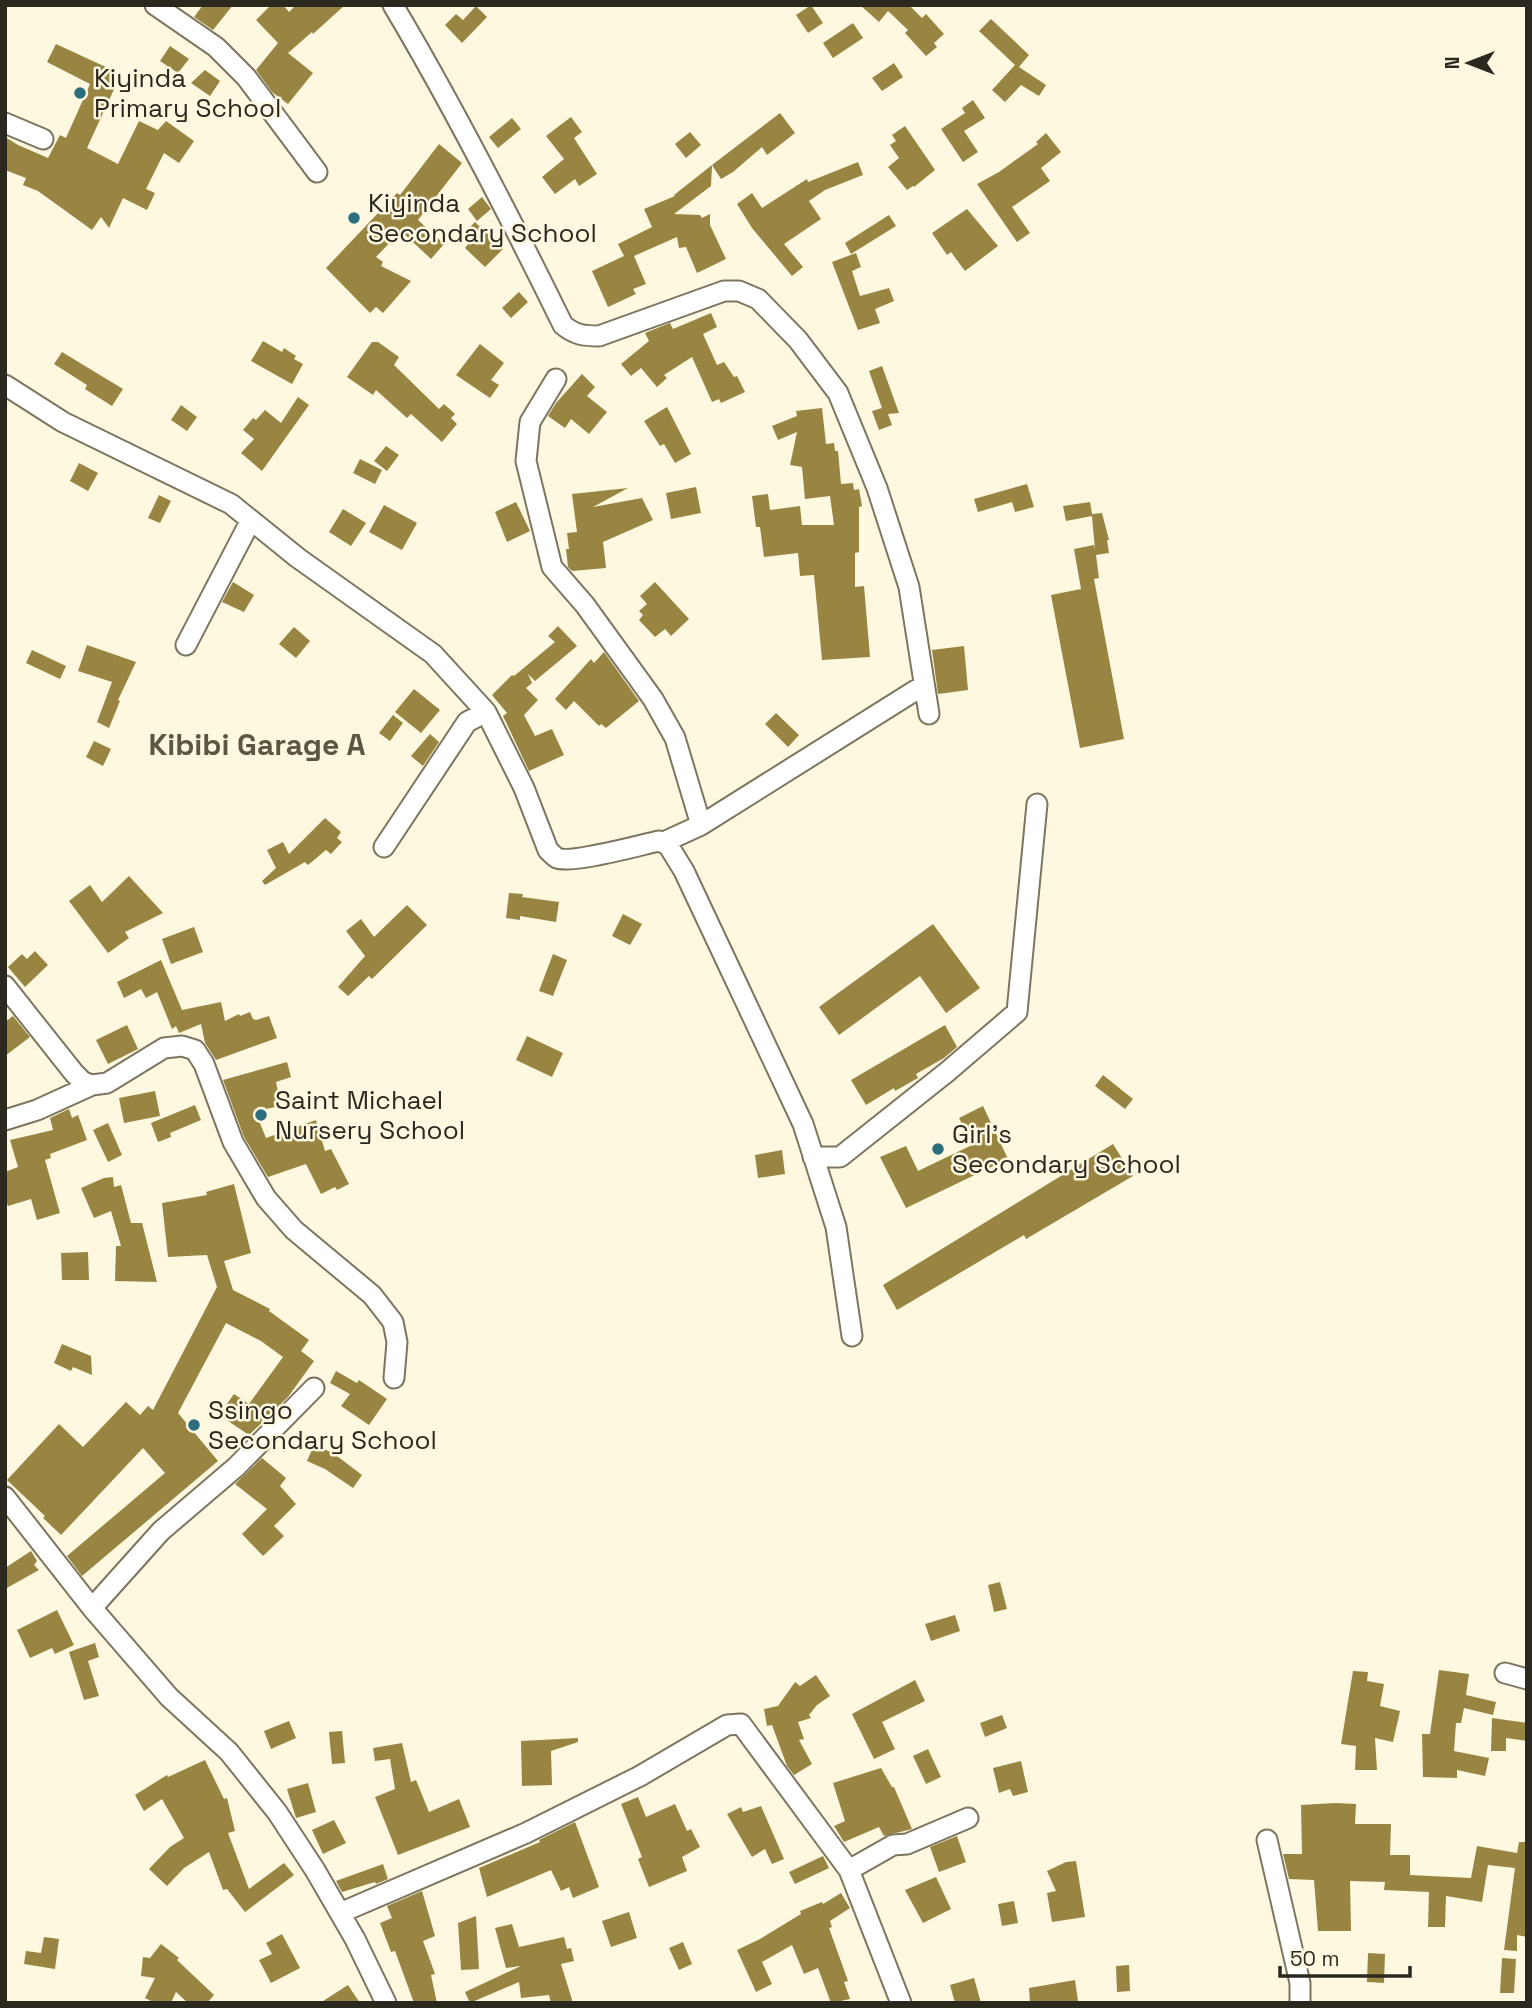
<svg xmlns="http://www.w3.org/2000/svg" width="1532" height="2008" viewBox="0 0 1532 2008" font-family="'Space Grotesk',sans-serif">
<rect width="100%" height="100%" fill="#fff8e0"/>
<path fill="#998542" d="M203 5H233L213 30 194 17Z
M271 5H283L289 12 296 5H345L313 34 312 32 288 53 313 73 288 104 272 92 256 70 278 43 256 20Z
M811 5 823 23 808 33 796 15Z
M860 5H909L922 18 926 14 944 34 934 43 937 47 926 56 905 33 908 30 888 11 879 22Z
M476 6 487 17 462 43 445 25 456 14 463 20Z
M991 19 1029 55 1019 67 1046 85 1039 96 1021 85 1005 102 992 90 1015 65 979 31Z
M853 23 863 38 833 58 823 43Z
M56 44 121 74 87 148 118 164 139 121 158 130 166 121 194 141 179 163 164 153 146 189 155 193 147 210 123 198 109 228 101 217 92 230 38 191 23 185 26 178 5 170V137L18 145 48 158 60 135 66 138 90 84 47 62Z
M170 46 189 59 178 73 160 61Z
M894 63 903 77 882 91 872 78Z
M205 70 220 81 210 96 191 83Z
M973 100 985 118 964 131 978 152 963 162 941 129 965 113 962 108Z
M780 113 795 133 767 155 762 147 733 172 721 179 712 165Z
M571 117 582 132 574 138 597 174 579 186 575 179 555 194 542 177 564 159 546 136Z
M512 118 521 129 498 148 489 137Z
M905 126 935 170 914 187 913 186 907 190 888 167 899 158 890 145 896 141 892 135Z
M690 132 701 145 686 158 675 144Z
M1046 133 1061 152 1041 168 1050 181 1012 207 1030 233 1017 242 977 184 999 172 1038 144 1036 142Z
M439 144 462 163 418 220 444 244 431 259 401 231 376 257 383 262 381 266 411 281 383 313 376 307 370 313 326 268 397 193 400 195Z
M858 162 863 175 825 190 809 201 821 219 784 244 803 267 792 276 752 228 737 204 752 193 762 208 807 179 808 182Z
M712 165 711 186 674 214 700 215 702 218 710 214V225L726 259 697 273 686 247 679 248 677 237 634 256 646 284 633 289 636 294 608 307 592 271 624 256 618 244 652 227 644 209 675 196 674 195Z
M482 197 491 209 477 221 468 209Z
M967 209 998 246 965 271 951 252 947 255 932 233Z
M889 215 896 226 851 254 845 243Z
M475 222 503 249 485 267 465 248 468 244 460 237Z
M856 253 861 267 852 271 860 296 889 288 894 301 875 309 880 323 858 330 832 262Z
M519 292 528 302 511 318 502 308Z
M711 313 717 327 703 334 717 365 724 362 734 377 737 376 745 392 721 403 719 399 712 402 692 357 664 375 667 378 657 387 641 368 631 376 621 364 649 341 645 333 670 323 673 329Z
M263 341 282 352 284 348 296 356 294 359 303 364 292 384 251 361Z
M372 342H378L399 357 394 365 439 409 444 404 455 414 451 418 457 424 442 442 411 414 407 418 376 390 373 395 347 377Z
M480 344 504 363 491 380 499 385 490 398 456 375Z
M62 352 123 389 112 406 85 389 87 385 54 364Z
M882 366 899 413 888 414 892 425 879 430 872 411 882 408 869 371Z
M582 374 595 387 587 396 607 412 589 434 571 419 565 428 548 416 556 403Z
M298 397 309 405 262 471 241 453 254 439 243 430 253 418 256 420 265 410 281 423Z
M181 405 197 417 187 431 171 420Z
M667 407 691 454 675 463 664 444 660 446 644 421Z
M822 408 826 444 834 443 835 451H838L841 484 853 483 854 490 859 489 862 506 859 507V552L855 553V587L864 586 870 657 822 660 814 575 800 576 798 553 764 557 760 527H756L752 496 768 494 770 510 800 506 802 525H834L830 496 805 499 802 467 790 465 797 432 778 440 772 426 797 416 796 411Z
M386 446 399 455 387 471 374 461Z
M360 459 382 470 375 484 353 473Z
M79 463 98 473 88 491 70 481Z
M1027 484 1034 507 1015 512 1012 502 978 512 974 499Z
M696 487 701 513 671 519 666 493Z
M628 488 593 507 642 498 653 520 603 542 606 568 572 571 568 567 566 549H569L567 533 577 532 572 494Z
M159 495 171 501 160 523 148 518Z
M516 502 530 531 507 542 495 512Z
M1090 502 1092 514 1102 513 1109 540H1107L1109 553 1096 555 1099 578 1094 579 1124 739 1080 748 1051 595 1081 589 1074 549 1094 545 1095 550 1092 516 1066 521 1063 506Z
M384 505 417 523 402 550 369 532Z
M343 509 366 523 351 546 329 532Z
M233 582 254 595 244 612 222 602Z
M655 582 689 619 671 636 665 629 655 637 639 620 643 615 639 611 647 604 640 596Z
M558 626 577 646 535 681 528 674 532 683 526 688 538 700 524 715 535 736 552 729 564 755 529 771 503 716 507 713 492 695 512 675 514 676 555 642 548 636Z
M294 627 310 641 296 658 279 644Z
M87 645 136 662 118 700 120 701 109 728 97 722 112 682 78 671Z
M964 646 968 690 938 694 932 650Z
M32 650 66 666 60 679 26 663Z
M604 652 639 701 606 728 601 724 599 726 574 701 566 710 555 699 591 659 594 663Z
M414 689 440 710 421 733 395 712Z
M776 713 799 735 788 747 765 724Z
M393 715 403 723 390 741 379 733Z
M430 734 439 742 423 766 411 756Z
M94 741 111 749 103 766 86 757Z
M325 818 341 832 337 838 342 842 331 854 326 850 308 865 305 862 265 885 262 881 276 868 267 850 283 842 289 854Z
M129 876 163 913 125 932 129 938 108 953 69 901 90 885 102 902Z
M509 893 523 894 522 897 559 902 556 922 520 916V920L506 918Z
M407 905 427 925 372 979 369 976 348 996 338 987 365 956 346 931 361 919 374 937Z
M623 914 642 924 630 945 612 936Z
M933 924 980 988 946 1013 920 976 839 1035 819 1007Z
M194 927 203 952 171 964 162 939Z
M35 951 48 965 25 987 8 967 22 954 27 959Z
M553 954 567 960 553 996 539 991Z
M161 960 182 1010 221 1002 225 1021 239 1014 240 1016 250 1012 253 1019 256 1020 269 1016 277 1038 216 1060 205 1043 201 1024 179 1033 176 1026 172 1029 157 992 146 998 141 989 124 998 117 982Z
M13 1016 30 1037 5 1056V1022Z
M127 1025 138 1049 108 1064 96 1040Z
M945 1025 957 1047 944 1058 916 1074 918 1078 895 1091 894 1088 866 1105 851 1080Z
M527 1036 563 1053 552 1077 516 1060Z
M287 1062 291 1077 276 1082 281 1106 255 1111 266 1138 316 1120 325 1151 331 1149 349 1184 337 1190 335 1187 321 1194 306 1164 268 1177 244 1137 223 1080Z
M1103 1075 1133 1099 1125 1109 1095 1086Z
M155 1091 160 1116 124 1123 119 1098Z
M195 1105 201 1120 170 1133 171 1137 158 1142 151 1123Z
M983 1106 1008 1159 906 1208 880 1157 906 1146 918 1171 972 1145 959 1118Z
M69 1109 72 1118 78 1115 87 1140 50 1154 51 1158 45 1160 60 1213 37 1220 31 1199 8 1206 5 1198V1172L18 1167 10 1140 53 1130 50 1118Z
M108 1123 122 1155 108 1162 93 1130Z
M1113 1144 1133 1176 1026 1239 1024 1235 897 1310 883 1285Z
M782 1150 785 1174 758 1178 755 1155Z
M113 1177 114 1187 121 1185 131 1223H142L157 1282 115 1281 116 1246H121L111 1211 94 1218 81 1188 104 1178Z
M234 1184 251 1253 224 1261 233 1290 270 1309 269 1311 309 1340 301 1351 314 1361 288 1397 249 1435 219 1415 234 1394 249 1404 283 1357 261 1341 226 1323 178 1413 218 1461 82 1576 67 1556 165 1473 143 1448 61 1535 43 1518 45 1516 7 1480 59 1424 83 1447 126 1402 140 1415 148 1406 153 1410 217 1287 207 1255 168 1257 162 1203 207 1195 206 1192Z
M88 1252 89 1280H62L61 1253Z
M62 1344 91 1356 92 1375 73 1367 71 1371 54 1363Z
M336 1371 357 1383 359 1380 387 1399 369 1425 341 1406 350 1394 330 1383Z
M314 1445 333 1453 362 1475 353 1488 325 1469 307 1461Z
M262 1458 286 1478 280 1486 296 1504 274 1526 284 1536 263 1556 242 1534 267 1509 235 1484Z
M31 1551 37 1561 34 1565 39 1570 5 1589V1568Z
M1000 1582 1007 1609 994 1612 988 1585Z
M57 1610 74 1645 55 1654 52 1648 30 1658 17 1630Z
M955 1615 960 1631 931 1641 925 1624Z
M95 1643 99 1657 88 1661 99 1696 84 1700 69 1652Z
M1439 1670 1469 1674 1466 1695 1496 1702 1493 1715 1464 1708 1461 1723H1456L1454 1751 1489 1758 1485 1776 1457 1770V1778L1423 1777 1422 1734H1430Z
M1353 1671 1368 1672 1367 1681 1384 1684 1380 1706 1400 1711 1393 1742 1375 1738 1377 1770H1355L1356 1746 1341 1744Z
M816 1675 830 1696 817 1705 809 1715 811 1718 798 1722 804 1739 799 1740 812 1764 794 1775 787 1766 772 1725 767 1726 764 1709 778 1706 795 1682 800 1686Z
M915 1680 925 1701 882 1722 895 1749 874 1759 852 1714Z
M1002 1715 1007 1728 985 1737 980 1723Z
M1492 1718 1527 1723V1741L1506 1738V1751H1491Z
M289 1721 296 1738 271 1749 264 1731Z
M342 1731 345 1763 332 1764 329 1732Z
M578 1738V1742L551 1751 552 1785 522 1786 521 1741Z
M402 1743 411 1782 416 1780 429 1812 459 1799 470 1827 398 1855 375 1797 395 1789 390 1759 375 1761 373 1748Z
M928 1749 941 1777 926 1784 913 1756Z
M205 1760 224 1799 227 1798 235 1831 228 1833 249 1889 284 1863 294 1875 245 1912 227 1889 223 1890 209 1852 184 1868 167 1886 149 1869 170 1847 184 1838 162 1799 144 1811 135 1795 167 1775 168 1777Z
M1021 1761 1028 1792 1013 1796 1010 1789 999 1793 993 1768Z
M881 1768 892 1787H894L912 1829 884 1836 879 1827 844 1842 834 1826 845 1821 833 1783Z
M308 1783 316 1812 296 1818 287 1789Z
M638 1797 646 1817 675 1804 687 1831 691 1829 700 1847 682 1857 687 1871 649 1887 638 1859 642 1857 621 1804Z
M1335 1803 1356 1804 1355 1824H1391L1390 1855H1410V1875L1471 1878 1477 1846 1517 1853 1519 1842H1527V1937L1517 1935V1951L1504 1950 1515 1868 1488 1865 1482 1902 1446 1896 1445 1927H1428L1429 1892 1384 1890 1385 1882 1350 1881 1351 1931H1318L1314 1880 1289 1879 1283 1854H1302L1301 1805Z
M761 1806 784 1859 772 1864 765 1849 752 1857 727 1814 741 1807 743 1812Z
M334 1820 346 1843 323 1854 312 1830Z
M575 1822 599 1887 573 1898 569 1887 561 1891 551 1870 487 1897 479 1868 540 1842 539 1840Z
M957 1836 966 1862 939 1872 930 1847Z
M823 1856 829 1868 795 1884 789 1872Z
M1076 1861 1085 1917 1052 1922 1047 1893 1056 1891 1047 1871 1066 1862Z
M383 1864 388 1879 376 1884 375 1882 342 1892 336 1881Z
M936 1877 951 1909 923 1923 905 1890Z
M422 1891 435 1936 423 1941 435 1974 431 1975 437 2003H414L395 1951 391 1952 380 1923 392 1918 387 1906Z
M841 1893 850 1908 830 1921 832 1927 829 1928 848 1981 844 1982 850 1999 831 2003 818 1968 804 1974 792 1945 762 1962 772 1984 756 1992 737 1950 760 1939 801 1914 800 1911 822 1902 823 1904Z
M1014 1901 1018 1923 1002 1926 998 1904Z
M629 1912 637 1938 611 1947 602 1921Z
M476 1916 479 1969 461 1970 458 1923Z
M512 1924 519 1947 564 1937 567 1949 571 1948 574 1961 561 1964 573 2003H551L549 1995 521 1998 519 1982 470 2003 465 1992 521 1966 506 1968 495 1928Z
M282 1934 300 1968 271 1983 259 1960 272 1954 266 1943Z
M44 1937 59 1939 55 1969 24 1964 26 1951 41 1953Z
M683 1942 692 1964 679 1970 669 1948Z
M161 1944 179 1958 177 1960 214 1995 207 2003H188L176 1992 171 2003H155L145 1998 155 1978 141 1976 143 1957 150 1958Z
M1368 1953 1385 1954 1384 1983 1367 1982Z
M1502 1958 1516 1959 1514 1993H1500Z
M1129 1965 1130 1991 1117 1992 1116 1966Z
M974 1978 981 2003H955L950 1985Z
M1075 1980 1078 2001 1030 2003 1029 1988Z
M348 1985 360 2003H320Z"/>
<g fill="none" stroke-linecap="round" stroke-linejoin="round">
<defs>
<path id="minor" d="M155 5 216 47 246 77 317 172
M393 5C455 109 510 217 563 325 575 335 584 336 599 336L724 291H739L758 299 798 340 838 393 877 488 909 587 929 714
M5 123 43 139
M556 379 530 422 526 461 552 567 585 605 653 699 675 738 701 825
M5 385 63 422 231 504 298 558 433 654 486 712 524 788 548 850C550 852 555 857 557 858 572 864 640 845 659 841L668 845 684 871 803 1124 836 1227 852 1336
M186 645 251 520
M664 842 701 825 924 685
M384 847 467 722 486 712
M5 986 74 1073 83 1082 92 1085
M5 1120 37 1110 92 1085 107 1083 164 1048 182 1046 195 1050 204 1064 233 1142 266 1198 294 1230 372 1295 393 1322 397 1342 394 1378
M813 1157H840L947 1072 1017 1012 1037 804
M5 1497 92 1608 169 1697 229 1752 277 1812 315 1870 355 1939 386 2003
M92 1608 161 1531 236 1467 314 1388
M1505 1673 1527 1679
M1267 1840 1300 1983V2003
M849 1870 893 1845 907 1844 968 1818
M340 1913 526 1833 640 1776 727 1725 741 1724 849 1870 901 2003"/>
</defs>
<use href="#minor" stroke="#7c7560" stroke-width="23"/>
<use href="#minor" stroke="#fff" stroke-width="19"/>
</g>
<g fill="#2b6f7f" stroke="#fff8e0" stroke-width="2.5">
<circle cx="80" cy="93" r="7"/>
<circle cx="354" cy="218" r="7"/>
<circle cx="261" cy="1115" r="7"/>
<circle cx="938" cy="1149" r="7"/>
<circle cx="194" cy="1425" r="7"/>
</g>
<g text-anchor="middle" stroke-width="5" stroke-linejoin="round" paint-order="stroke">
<g font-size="26" fill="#2b281f" stroke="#fff8e0" text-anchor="start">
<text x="94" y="87">Kiyinda<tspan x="94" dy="30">Primary School</tspan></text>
<text x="368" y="212">Kiyinda<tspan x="368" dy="30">Secondary School</tspan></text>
<text x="275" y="1109">Saint Michael<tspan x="275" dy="30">Nursery School</tspan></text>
<text x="952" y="1143">Girl's<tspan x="952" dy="30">Secondary School</tspan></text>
<text x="208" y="1419">Ssingo<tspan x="208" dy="30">Secondary School</tspan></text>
</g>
<g font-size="30" font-weight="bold" fill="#5c5642" stroke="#fff8e0">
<text x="257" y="755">Kibibi Garage A</text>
</g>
</g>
<rect width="1532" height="2008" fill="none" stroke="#2b281f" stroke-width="14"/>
<g transform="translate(1469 63) rotate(270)" stroke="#fff8e0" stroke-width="5" paint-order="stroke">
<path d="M0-5L12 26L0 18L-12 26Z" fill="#2b281f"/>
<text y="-10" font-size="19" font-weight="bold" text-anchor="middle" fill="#2b281f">N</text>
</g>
<path d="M1280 1966v10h130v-10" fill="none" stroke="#2b281f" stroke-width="3.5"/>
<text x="1290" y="1966" font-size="21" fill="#2b281f" stroke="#fff8e0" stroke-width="5" paint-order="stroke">50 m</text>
</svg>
